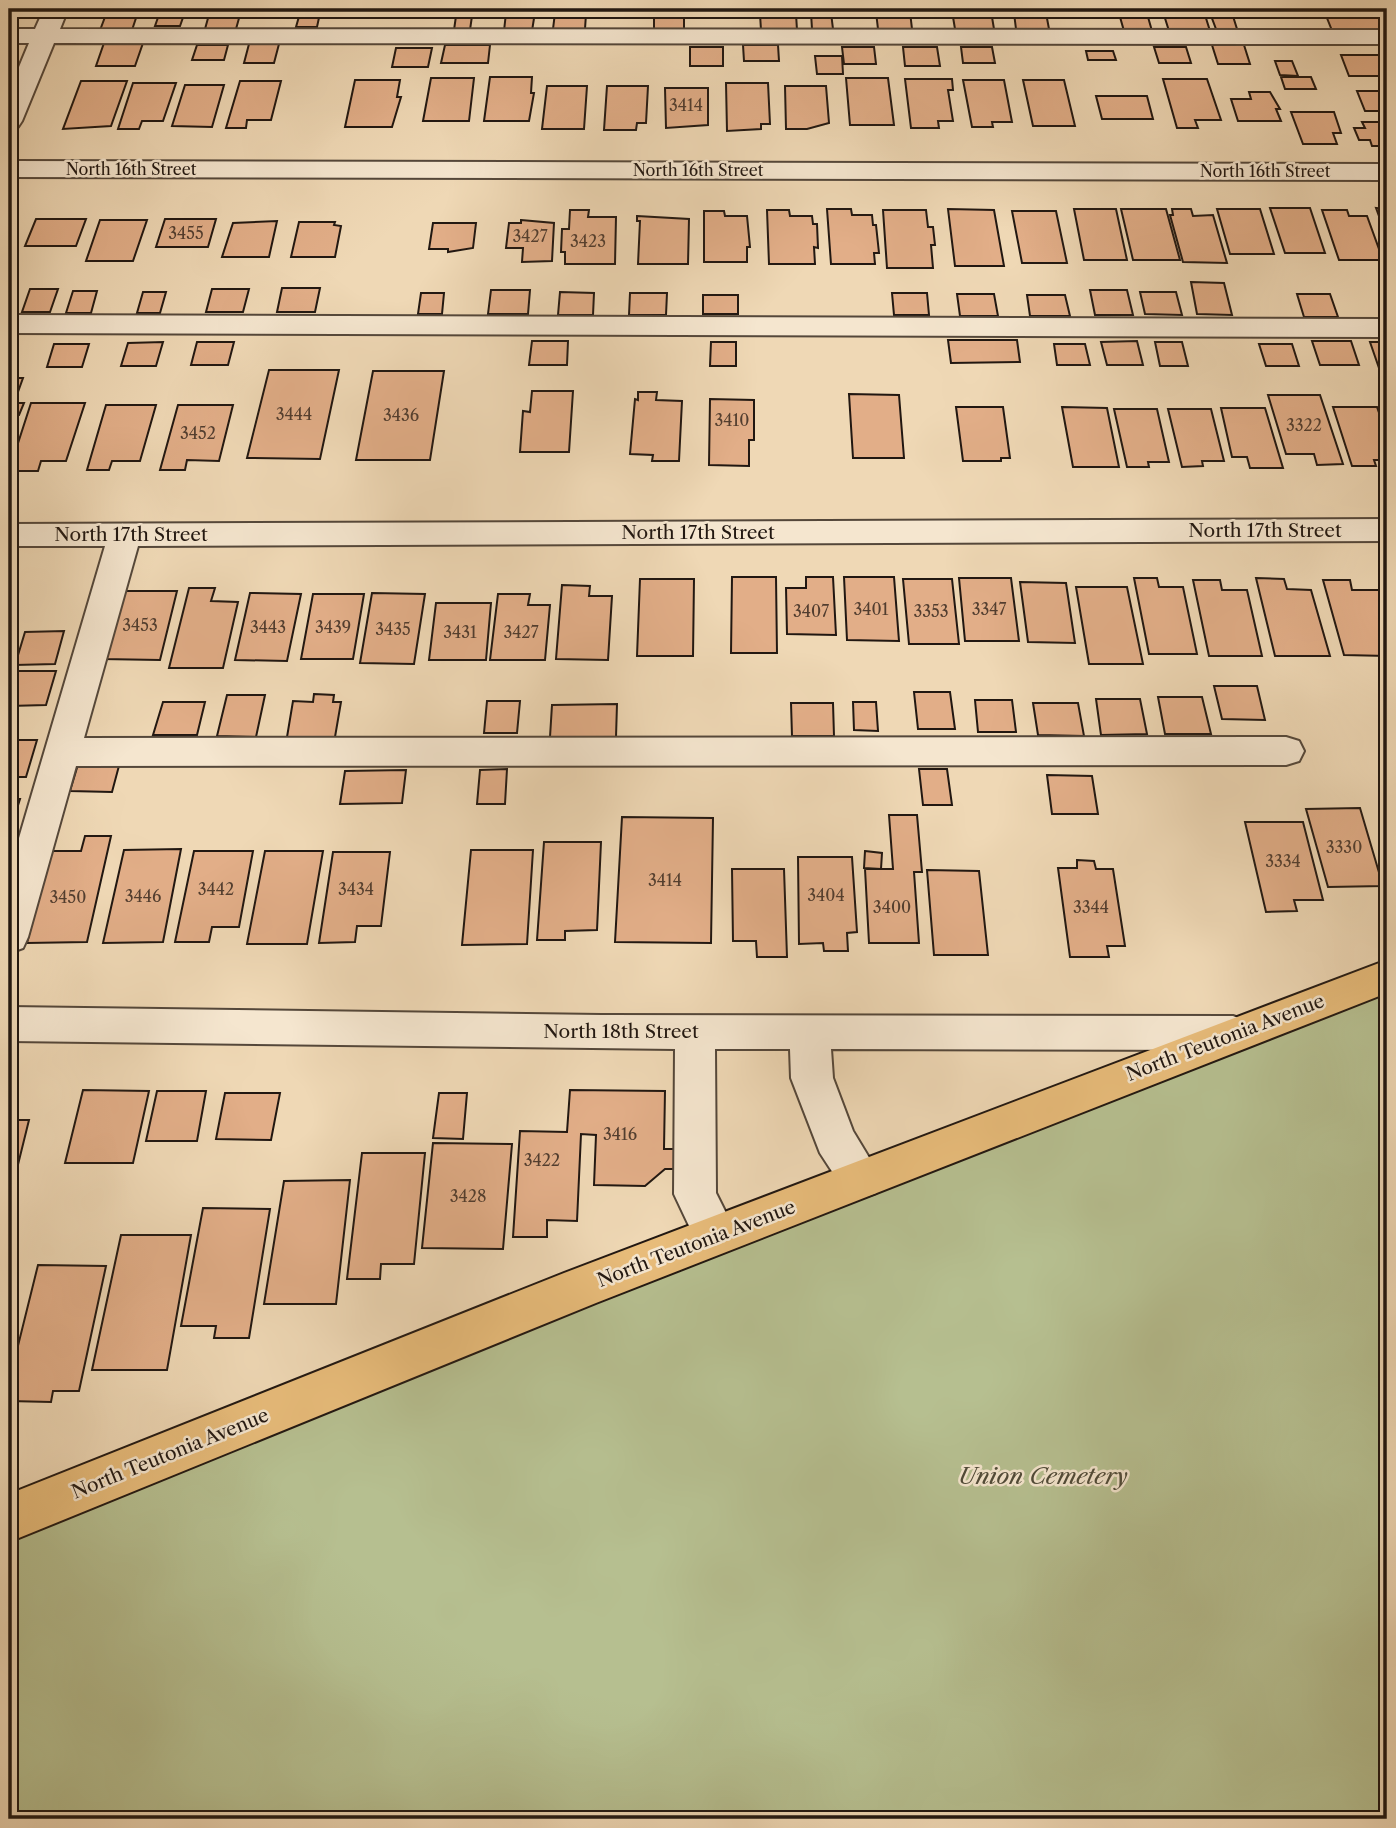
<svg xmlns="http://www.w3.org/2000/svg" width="1396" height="1828" viewBox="0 0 1396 1828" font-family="'Libre Caslon Text',serif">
<rect width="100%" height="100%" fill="#efd8b5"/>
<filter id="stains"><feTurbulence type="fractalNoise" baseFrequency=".00286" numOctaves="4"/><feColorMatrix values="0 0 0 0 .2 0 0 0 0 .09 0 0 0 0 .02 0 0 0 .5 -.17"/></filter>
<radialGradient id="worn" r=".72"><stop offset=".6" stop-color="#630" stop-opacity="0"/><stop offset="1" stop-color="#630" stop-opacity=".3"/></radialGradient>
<path fill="#b6bf90" stroke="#6c6b50" stroke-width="2" d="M1387 976V1819H9V1518L580 1288Z"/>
<path fill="#e2ae88" stroke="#211711" stroke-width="2" d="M108 9H139L131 33H99Z
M161 9H186L180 26H155Z
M210 11H241L236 29H205Z
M952 11H991L994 29H955Z
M535 12 532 31H504L506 13Z
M876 12H910L912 29H878Z
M300 13H320L317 27H296Z
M555 13 586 14 585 29H553Z
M811 13H831L833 29H812Z
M1014 13H1046L1049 29H1016Z
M1210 13H1232L1237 29H1216Z
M1325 13H1387V33H1333Z
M654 14H684V31H654Z
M760 14H796L797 30H761Z
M1164 15H1205L1210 31H1169Z
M456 16H472L470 30H454Z
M1120 17H1148L1152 31H1124Z
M104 43H143L135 66H96Z
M249 44H279L274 63H244Z
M197 45H228L224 60H192Z
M445 45H490L488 63H441Z
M743 45H778L779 61H744Z
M1212 45H1244L1250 64H1218Z
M690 47H723V66H690Z
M842 47H874L876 64H844Z
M903 47H937L940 66H905Z
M961 47H992L995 63H963Z
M1154 47H1186L1191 63H1159Z
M396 48H432L428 67H392Z
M1086 51H1113L1116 60H1088Z
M1341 55H1387V76H1349Z
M815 56H842L843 74H817Z
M1275 61H1292L1298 76 1280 75Z
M490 77H532L531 93H534L529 121H484Z
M1281 77H1311L1316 89H1285Z
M431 78H474L469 121H423Z
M846 78H888L894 125H850Z
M905 79H952L953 90H948L953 121H938L939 128H911Z
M1163 79H1207L1221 120H1195L1198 128H1177Z
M355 80H400L397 97H401L392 127H345Z
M963 80H1004L1012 122H992L993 127H972Z
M1023 80H1064L1075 126H1033Z
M81 81H127L111 126 63 129Z
M240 81H281L271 120H247L246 128H226Z
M133 83H176L163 121H142L139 129H118Z
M726 83H768L770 124H761V129L727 131Z
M185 85H224L212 127 172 126Z
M547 86H587L584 129H542Z
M607 86H648L646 123H637L636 130H604Z
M785 86H826L829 123 807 129H786Z
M665 88H708V125L666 128Z
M1357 91H1387V111H1365Z
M1249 92H1270L1280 109H1276L1281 121H1238L1231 99H1251Z
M1096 96H1147L1153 119H1102Z
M1291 112H1334L1341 133H1333L1337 144H1303Z
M1362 122H1387V146H1372L1370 140H1359L1354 128H1365Z
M1270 208H1310L1325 253H1285Z
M1376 208 1387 209V238Z
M827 209H851L852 215H872L873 225H876L879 253H874L875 264H831Z
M948 209 994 210 1004 266H955Z
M1074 209H1116L1127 260H1084Z
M1121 209H1166L1180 260H1133Z
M1172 209H1191L1193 216 1213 215 1227 263 1183 262 1170 215H1173Z
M1217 209H1260L1274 254H1230Z
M570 210H589L588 217H616L615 264H565V252H561L562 229H569Z
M767 210H789L790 216H812L813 224H817L818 248 814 247 815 264H769Z
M883 210H926L928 227H933L935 245H931L933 268H887Z
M1322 210H1347L1349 216H1367L1383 260H1339Z
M704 211H724L725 216H747L750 247H747V262H704Z
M1012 211H1056L1067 263H1022Z
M637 216 689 219 688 264H638L640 221H637Z
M36 219H86L76 246H25Z
M165 219H216L208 247H156Z
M100 220H147L133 261H86Z
M521 220 554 223 552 261 522 262 523 248H506L509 223H521Z
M277 221 269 257H222L233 223Z
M299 222H335L334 225 341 226 335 257H291Z
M433 223H476L473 248 448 252V249H429Z
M1191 282 1224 283 1232 315 1197 314Z
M282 288H320L315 312H277Z
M30 289H58L50 312H22Z
M212 289H249L243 312H206Z
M491 290H530L528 314H488Z
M1090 290H1127L1133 315H1095Z
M73 291H97L91 313H66Z
M143 292H166L160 313H137Z
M560 292 594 293 593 315H558Z
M1140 292H1176L1182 315 1145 314Z
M421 293H444L442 314H418Z
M630 293H667L666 315H629Z
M892 293H927L929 315H894Z
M957 294H994L998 316H960Z
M1297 294H1330L1338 317H1304Z
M703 295H738V314H703Z
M1027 295H1065L1070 316H1030Z
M948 340H1017L1020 362 951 363Z
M532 341H568L567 365H529Z
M1137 341 1143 365H1107L1101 342Z
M1312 341H1351L1359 365H1320Z
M163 342 156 366H121L128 343Z
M197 342H234L228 365H191Z
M711 342H736V366H710Z
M1155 342H1182L1188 366H1160Z
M1370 342H1387V368H1379Z
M54 344H89L82 367H47Z
M1054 344H1085L1090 365H1057Z
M1259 344H1292L1299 366H1266Z
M269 370H339L320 459 247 458Z
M373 371H444L430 460H356Z
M9 378H23L14 403H24L19 415 9 416Z
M532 391H573L569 452H520L523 411 530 412Z
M638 392H657L656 400 682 401 679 461H652L653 455 630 454 635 399 638 400Z
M849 394 899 395 904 458H853Z
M1268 395H1320L1343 464 1317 465 1314 454H1286Z
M710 399 754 400V440H749V466L709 465Z
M31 403H85L66 461H41L38 471H9Z
M106 405H156L140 461H112L109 470H87Z
M178 405H233L219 461 187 460 185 470H160Z
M956 407H1003L1010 458H1001V461H963Z
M1062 407 1107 408 1119 467H1073Z
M1333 407H1377L1387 436V460H1374L1376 466H1352Z
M1221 408H1265L1283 468H1250L1247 457H1232Z
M1114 409H1157L1169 462H1148L1149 467H1127Z
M1168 409H1211L1224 461H1202L1203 466 1182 467Z
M732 577H776L777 653H731Z
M806 577H833L836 635 787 634 786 588H806Z
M844 577H894L899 641 847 640Z
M959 578H1011L1019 641H965Z
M1134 578H1157L1159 587H1183L1197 654H1149Z
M1256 578 1284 579 1287 589 1311 590 1330 656H1275Z
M640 579H694L693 656H637Z
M903 579H952L959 644H909Z
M1193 580H1220L1222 590H1247L1262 656H1209Z
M1323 580H1350L1352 590H1380L1387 615V656L1344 655Z
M1020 582 1066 583 1075 643 1028 642Z
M562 585 590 586 589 596H612L608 660 556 659Z
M1076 587H1127L1143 664H1089Z
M189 588H215L211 601 238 602 223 668H169Z
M121 591H177L160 660 102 659Z
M250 593 301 594 287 661 235 660Z
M372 593 425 594 414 664 360 663Z
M313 594H364L353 659H301Z
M498 594H530L528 605H550L545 660H490Z
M436 603H491L486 660H429Z
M64 631 55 664 15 665 25 632Z
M16 671H56L46 705 9 706Z
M1214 686H1257L1265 720 1222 719Z
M914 692H950L955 729H918Z
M314 694 334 695 333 702H341L335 737H287L293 701 313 702Z
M227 695H265L256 737 217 736Z
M1158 697H1202L1211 734H1165Z
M1096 699H1140L1147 734 1101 735Z
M975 700H1012L1016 732H978Z
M487 701H520L517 733H484Z
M163 702H205L197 735H153Z
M853 702H876L878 731 854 730Z
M791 703H833L834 736H792Z
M1033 703H1078L1084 736 1038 735Z
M617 704 616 737H550L552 705Z
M9 740H37L26 777H9Z
M79 761 120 762 112 792 70 791Z
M507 769 505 804H477L480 770Z
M919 769H947L952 805H923Z
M406 770 402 803 340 804 345 771Z
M1047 775 1092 776 1098 814H1052Z
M9 799H20L14 818H9Z
M1360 808 1383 886 1328 887 1306 809Z
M889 815H917L922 872H914L919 943H869L865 869H893Z
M622 817 713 818 711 943 615 942Z
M1245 822H1303L1323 900H1294L1297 911 1266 912Z
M85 836H111L87 942 27 943 50 851H81Z
M544 842H601L597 930 565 931V940H537Z
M181 849 163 942 103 943 124 850Z
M471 850H533L527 944 462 945Z
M194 851H253L239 927H212L209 942H175Z
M265 851H323L307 944H247Z
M865 851 882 853 881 869 864 868Z
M333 852H390L381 926H357L355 942 319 943Z
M798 857H852L857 932 847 933 848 951H824L823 943 799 944Z
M1077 860 1094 861 1096 869H1113L1125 946H1107L1109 957H1070L1058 868H1077Z
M732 869H784L787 957H757L756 941H733Z
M927 870 979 871 988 955H934Z
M83 1090 149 1091 133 1163H65Z
M570 1090 665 1091 664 1149H675L674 1169H665L645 1186 594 1185 596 1135 581 1134 577 1221 547 1220V1237H513L520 1131 567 1132Z
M157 1091H206L197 1141H146Z
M225 1093H280L271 1140 216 1139Z
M439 1093H467L463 1139 433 1138Z
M9 1120H29L9 1201Z
M433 1143 512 1144 503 1249 422 1248Z
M362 1153H425L414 1264H381L380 1279H347Z
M350 1180 336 1304H264L284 1181Z
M203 1208 270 1209 249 1338H214L216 1326H181Z
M121 1235H191L167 1370H92Z
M38 1265 106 1266 79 1391H53L51 1402 9 1401V1382Z"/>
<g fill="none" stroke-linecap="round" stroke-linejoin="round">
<defs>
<path id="minor" d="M44 9H68L60 29 1387 30V44L54 43 22 121 18 127 9 129V91L29 43H9V29H35Z
M9 161 1387 164V180L9 177Z
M9 315 1387 319V337L9 333Z
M1387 519V541L138 546 84 738 1286 737 1299 741 1304 751 1299 761 1286 765 76 766 28 937 23 948 9 953V872L105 546H9V524Z
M9 1007 601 1015 1233 1016 1247 1021 1253 1033 1247 1045 1233 1050 831 1049 833 1078 853 1131 882 1179 876 1193 861 1198 846 1193 820 1153 791 1078 790 1049H715L716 1193 737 1235 730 1249 715 1255 700 1249 674 1194 675 1049 9 1041Z"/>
<path id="major" d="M1387 960V993L596 1303 9 1542V1494L564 1273Z"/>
</defs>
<use href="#minor" stroke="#54473a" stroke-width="4"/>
<use href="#major" stroke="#211711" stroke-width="4"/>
<use href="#minor" fill="#f5e6cf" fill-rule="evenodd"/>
<use href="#major" fill="#e8bc7a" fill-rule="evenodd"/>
</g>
<g text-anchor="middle" stroke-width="5" stroke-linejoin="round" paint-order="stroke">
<g font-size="16" fill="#513d2f">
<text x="686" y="111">3414</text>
<text x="186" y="239">3455</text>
<text x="530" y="242">3427</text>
<text x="588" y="247">3423</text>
<text x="294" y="420">3444</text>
<text x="401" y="421">3436</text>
<text x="732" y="426">3410</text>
<text x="1304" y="431">3322</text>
<text x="198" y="439">3452</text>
<text x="871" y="615">3401</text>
<text x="989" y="615">3347</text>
<text x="811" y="617">3407</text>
<text x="931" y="617">3353</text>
<text x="140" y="631">3453</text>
<text x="268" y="633">3443</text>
<text x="333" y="633">3439</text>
<text x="393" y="635">3435</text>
<text x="460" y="638">3431</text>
<text x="521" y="638">3427</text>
<text x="1344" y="853">3330</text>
<text x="1283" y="867">3334</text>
<text x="665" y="886">3414</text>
<text x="216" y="895">3442</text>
<text x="356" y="895">3434</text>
<text x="826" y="901">3404</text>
<text x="143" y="902">3446</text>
<text x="68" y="903">3450</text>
<text x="892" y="913">3400</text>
<text x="1091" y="913">3344</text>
<text x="620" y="1140">3416</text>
<text x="542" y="1166">3422</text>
<text x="468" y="1202">3428</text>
</g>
<g font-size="16" fill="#211711" stroke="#f5e6cf">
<text x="131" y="175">North 16th Street</text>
<text x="698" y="176">North 16th Street</text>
<text x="1265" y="177">North 16th Street</text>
</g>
<g font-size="19" fill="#211711" stroke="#f5e6cf">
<text x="1265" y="537">North 17th Street</text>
<text x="698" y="539">North 17th Street</text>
<text x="131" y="541">North 17th Street</text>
<text x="621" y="1038">North 18th Street</text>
<text transform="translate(1225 1037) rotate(-21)" y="7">North Teutonia Avenue</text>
<text transform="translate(696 1243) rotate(-21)" y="7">North Teutonia Avenue</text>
<text transform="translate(170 1453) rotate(-22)" y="7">North Teutonia Avenue</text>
</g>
<g font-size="23" font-style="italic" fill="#4e4937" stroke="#f5e6cf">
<text x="1043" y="1484">Union Cemetery</text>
</g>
</g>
<rect width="1396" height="1828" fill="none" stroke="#efd8b5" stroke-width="35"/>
<rect x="10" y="10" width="1375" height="1807" fill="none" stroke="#211711" stroke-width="3.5"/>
<rect x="18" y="18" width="1361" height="1793" fill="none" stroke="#211711" stroke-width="2"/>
<rect width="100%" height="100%" filter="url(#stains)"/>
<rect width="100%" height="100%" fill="url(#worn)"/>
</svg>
